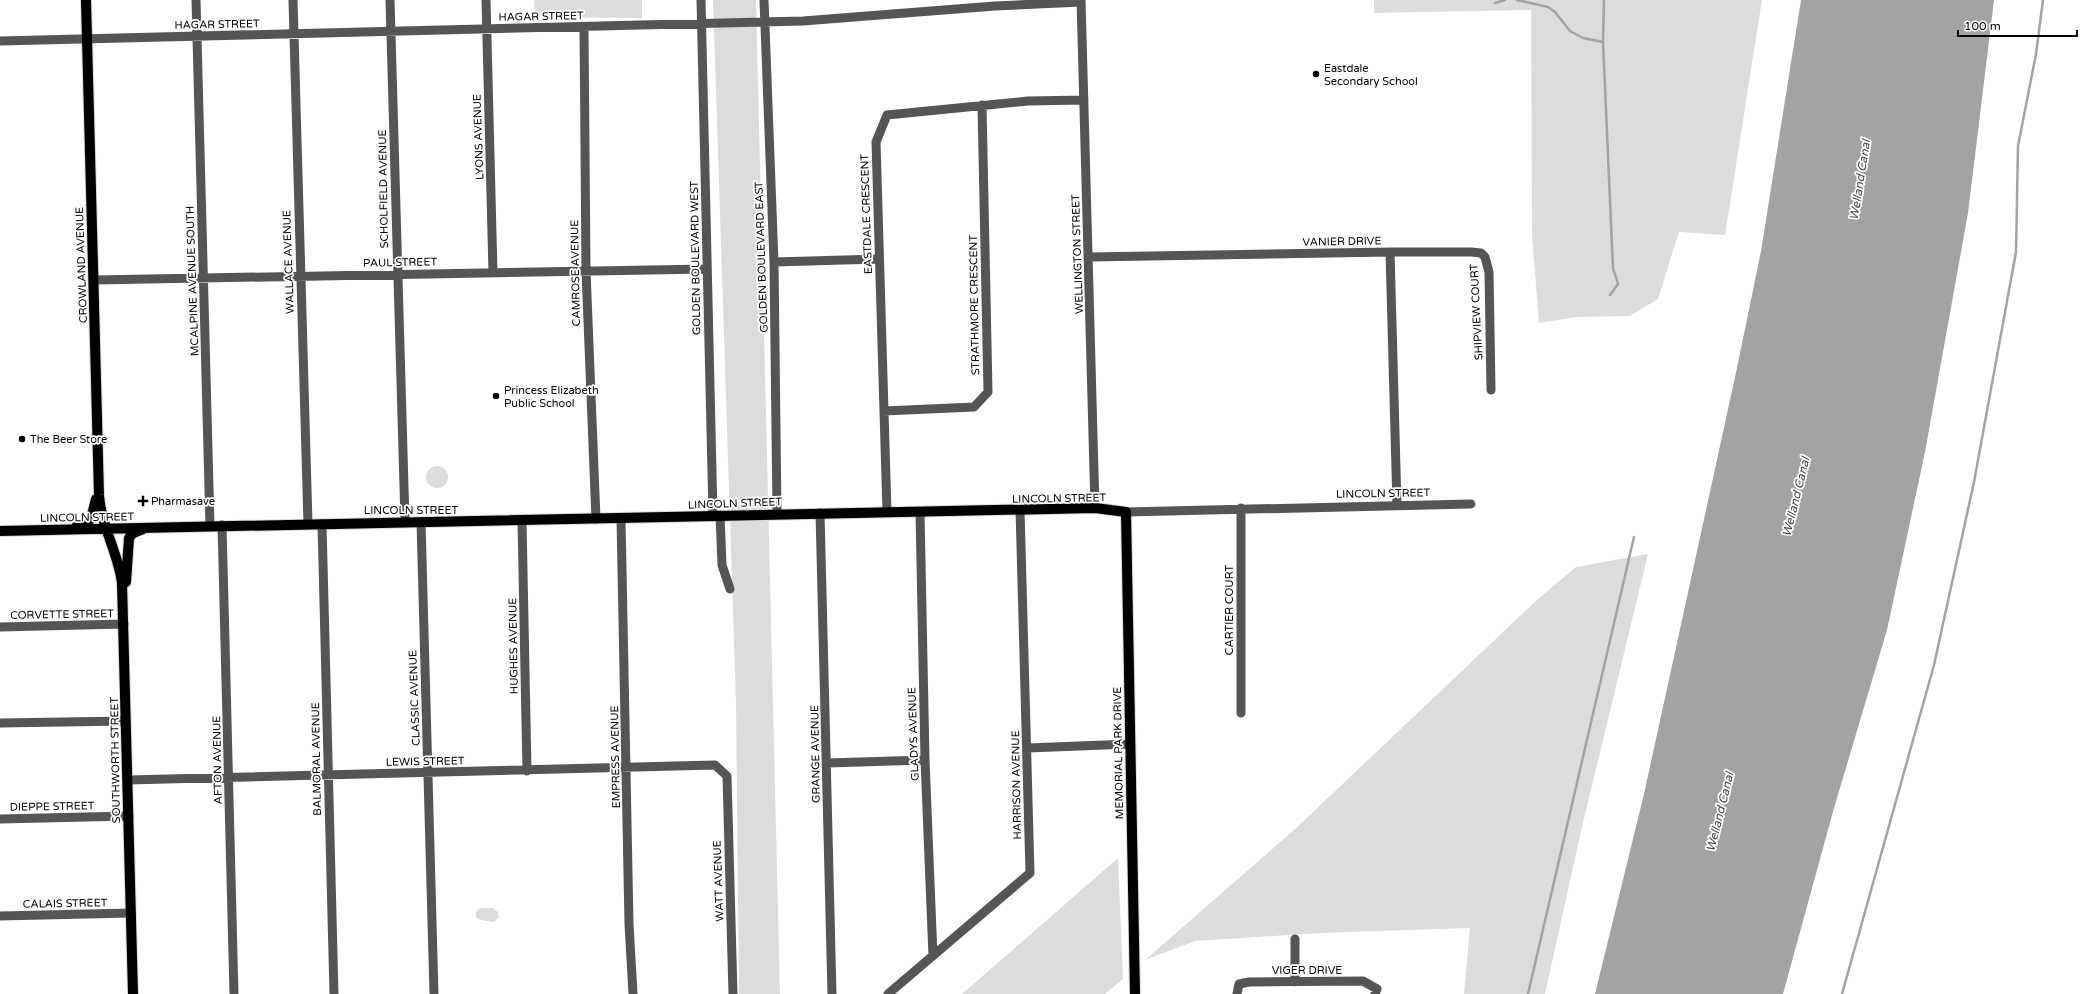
<svg xmlns="http://www.w3.org/2000/svg" width="2098" height="994" font-family="'Varela Round',sans-serif">
<style>
.green{fill:#dcdcdc}
.water{fill:#a3a3a3}
.lines{fill:none;stroke-linecap:round;stroke-linejoin:round}
.stream{stroke:#a3a3a3;stroke-width:2.5}
.major-casing{stroke:#dbdbdb;stroke-width:12}
.minor{stroke:#555;stroke-width:9}
.major{stroke:#000;stroke-width:10}
.poi-dot{fill:#000;stroke:#fff;stroke-width:1.5}
.labels{text-anchor:middle;stroke-width:3.5;stroke-linejoin:round;paint-order:stroke}
.street-label{font-size:11px;fill:#000;stroke:#fff}
.poi-label{font-size:11px;fill:#000;stroke:#fff;text-anchor:start}
.water-label{font-size:12px;font-style:italic;fill:#444;stroke:#fff}
</style>
<rect width="100%" height="100%" fill="#fff"/>
<!-- green -->
<path class="green" d="M 534,0 L 642,0 L 642,18 L 535,17 Z
M 713,0 L 756,0 L 780,994 L 739,994 L 736,703 Z
M 1374,0 L 1762,0 L 1725,235 L 1679,232 L 1658,299 L 1630,316 L 1576,317 L 1539,323 L 1532,234 L 1531,10 L 1374,13 Z
M426 477a11 11 0 1 1 22 0a11 11 0 1 1-22 0Z
M 1648,554 L 1581,831 L 1545,994 L 1464,994 L 1470,928 L 1320,933 L 1195,941 L 1145,960 L 1293,831 L 1538,599 L 1576,567 Z
M 1118,858 L 1123,979 L 1105,994 L 962,994 Z
M 480,908 L 493,908 L 498,912 L 499,917 L 494,922 L 480,920 L 476,917 L 476,912 Z"/>
<!-- water -->
<path class="water" d="M 1801,0 L 1994,0 L 1968,213 L 1925,452 L 1887,630 L 1834,808 L 1783,994 L 1595,994 L 1644,794 L 1737,368 L 1761,251 Z"/>
<g class="lines">
<!-- stream -->
<path class="stream" d="M 1517,0 L 1548,7 L 1555,12 L 1570,31 L 1583,38 L 1603,42
M 1604,0 L 1603,42 L 1613,268 L 1618,284 L 1610,295
M 1495,3 L 1505,0
M 1528,994 L 1634,537
M 1842,994 L 1934,665 L 1974,482 L 2016,252 L 2018,146 L 2036,54 L 2043,0"/>
<!-- major casing -->
<g class="major-casing">
<path id="major" d="M 86,0 L 99,495 C 101,526 118,552 122,583 L 133,994
M 76,527 L 91,519 L 96,499
M 0,531 L 1095,508 L 1126,512 L 1135,994
M 126,582 L 129,538 L 133,533 L 143,529"/>
</g>
<!-- minor -->
<path class="minor" d="M 196,0 L 210,526
M 293,0 L 308,524
M 390,0 L 405,521
M 486,0 L 493,273
M 701,0 L 713,515
M 764,0 L 774,262 L 777,514
M 1081,0 L 1095,508
M 584,27 L 586,271 L 596,519
M 0,41 L 803,21 L 995,6 L 1081,2
M 1390,252 L 1471,252 L 1481,253 L 1485,257 L 1489,272 L 1491,390
M 1089,257 L 1390,252 L 1397,505
M 774,262 L 879,259
M 94,280 L 707,269
M 884,411 L 974,407 L 988,392 L 982,105
M 1241,508 L 1241,713
M 887,512 L 876,142 L 887,115 L 1028,101 L 1084,100
M 920,512 L 925,760 L 933,956
M 1126,512 L 1471,504
M 820,513 L 832,994
M 720,515 L 722,565 L 730,589
M 621,519 L 629,924 L 633,994
M 522,521 L 527,771
M 421,522 L 434,994
M 322,524 L 334,994
M 222,525 L 234,994
M 0,627 L 124,624
M 0,723 L 126,721
M 1028,748 L 1130,744
M 827,763 L 925,760
M 128,780 L 715,765 L 727,776 L 733,994
M 0,819 L 129,816
M 0,916 L 131,913
M 1295,939 L 1295,982
M 888,994 L 1030,873 L 1020,510
M 1237,994 L 1239,984 L 1249,982 L 1363,981 L 1377,989 L 1375,994"/>
<!-- major -->
<use href="#major" class="major"/>
</g>
<!-- markers -->
<g class="poi-dot">
<circle cx="1316" cy="74" r="4"/>
<circle cx="496" cy="396" r="4"/>
<circle cx="22" cy="439" r="4"/>
<path d="M141 495h4v4h4v4h-4v4h-4v-4h-4v-4h4z"/>
</g>
<g class="labels">
<!-- street labels -->
<g class="street-label">
<text transform="translate(541 16) rotate(-1)" y="4">HAGAR STREET</text>
<text transform="translate(217 24) rotate(-1)" y="4">HAGAR STREET</text>
<text transform="translate(478 137) rotate(-92)" y="4">LYONS AVENUE</text>
<text transform="translate(383 189) rotate(-91)" y="4">SCHOLFIELD AVENUE</text>
<text transform="translate(866 214) rotate(-92)" y="4">EASTDALE CRESCENT</text>
<text transform="translate(1342 241) rotate(-1)" y="4">VANIER DRIVE</text>
<text transform="translate(1077 254) rotate(-92)" y="4">WELLINGTON STREET</text>
<text transform="translate(761 257) rotate(-92)" y="4">GOLDEN BOULEVARD EAST</text>
<text transform="translate(695 258) rotate(-91)" y="4">GOLDEN BOULEVARD WEST</text>
<text transform="translate(288 262) rotate(-92)" y="4">WALLACE AVENUE</text>
<text transform="translate(400 262) rotate(-1)" y="4">PAUL STREET</text>
<text transform="translate(81 265) rotate(-92)" y="4">CROWLAND AVENUE</text>
<text transform="translate(575 273) rotate(-91)" y="4">CAMROSE AVENUE</text>
<text transform="translate(192 281) rotate(-92)" y="4">MCALPINE AVENUE SOUTH</text>
<text transform="translate(974 305) rotate(-91)" y="4">STRATHMORE CRESCENT</text>
<text transform="translate(1476 312) rotate(-93)" y="4">SHIPVIEW COURT</text>
<text transform="translate(1383 493) rotate(-1)" y="4">LINCOLN STREET</text>
<text transform="translate(1059 498) rotate(-1)" y="4">LINCOLN STREET</text>
<text transform="translate(735 503) rotate(-2)" y="4">LINCOLN STREET</text>
<text x="411" y="514">LINCOLN STREET</text>
<text transform="translate(87 517) rotate(-1)" y="4">LINCOLN STREET</text>
<text transform="translate(1229 610) rotate(-90)" y="4">CARTIER COURT</text>
<text transform="translate(62 614) rotate(-1)" y="4">CORVETTE STREET</text>
<text transform="translate(513 646) rotate(-91)" y="4">HUGHES AVENUE</text>
<text transform="translate(414 698) rotate(-92)" y="4">CLASSIC AVENUE</text>
<text transform="translate(913 734) rotate(-92)" y="4">GLADYS AVENUE</text>
<text transform="translate(1118 753) rotate(-91)" y="4">MEMORIAL PARK DRIVE</text>
<text transform="translate(815 754) rotate(-91)" y="4">GRANGE AVENUE</text>
<text transform="translate(615 757) rotate(-91)" y="4">EMPRESS AVENUE</text>
<text transform="translate(316 759) rotate(-91)" y="4">BALMORAL AVENUE</text>
<text transform="translate(115 760) rotate(-91)" y="4">SOUTHWORTH STREET</text>
<text transform="translate(217 760) rotate(-91)" y="4">AFTON AVENUE</text>
<text transform="translate(425 761) rotate(-1)" y="4">LEWIS STREET</text>
<text transform="translate(1016 785) rotate(-91)" y="4">HARRISON AVENUE</text>
<text transform="translate(52 806) rotate(-1)" y="4">DIEPPE STREET</text>
<text transform="translate(718 881) rotate(-92)" y="4">WATT AVENUE</text>
<text transform="translate(65 903) rotate(-1)" y="4">CALAIS STREET</text>
<text x="1307" y="974">VIGER DRIVE</text>
</g>
<!-- poi labels -->
<g class="poi-label">
<text x="1324" y="72">Eastdale<tspan x="1324" dy="13">Secondary School</tspan></text>
<text x="504" y="394">Princess Elizabeth<tspan x="504" dy="13">Public School</tspan></text>
<text x="30" y="443">The Beer Store</text>
<text x="151" y="505">Pharmasave</text>
</g>
<!-- water labels -->
<g class="water-label">
<text transform="translate(1860 180) rotate(-81)" y="4">Welland Canal</text>
<text transform="translate(1796 497) rotate(-76)" y="4">Welland Canal</text>
<text transform="translate(1720 812) rotate(-76)" y="4">Welland Canal</text>
</g>
</g>
<!-- scale -->
<path d="M1958 30v6h119v-6" fill="none" stroke="#000000" stroke-width="2"/>
<text x="1964" y="30" font-size="12" fill="#000000" stroke="#ffffff" stroke-width="3" paint-order="stroke">100 m</text>
</svg>
